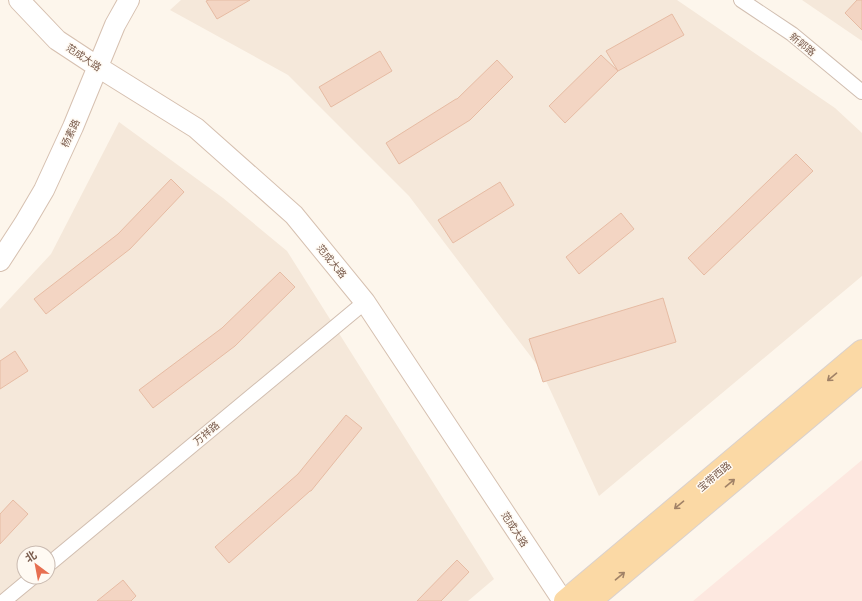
<svg xmlns="http://www.w3.org/2000/svg" width="862" height="601" font-family="'Varela Round','Noto Sans SC',sans-serif">
<style>
.residential{fill:#f5e8da;fill-rule:evenodd}
.commercial{fill:#fde8e0}
.building{fill:#f3d5c3;stroke:#e6bba3}
.lines{fill:none;stroke-linecap:round;stroke-linejoin:round}
.street-casing{stroke:#d1beb0;stroke-width:16}
.secondary-casing{stroke:#d6c0b0;stroke-width:22}
.primary-casing{stroke:#dad1cd;stroke-width:24}
.street{stroke:#fff;stroke-width:14}
.secondary{stroke:#fff;stroke-width:20}
.primary{stroke:#fbd9a5;stroke-width:22}
.oneway{stroke:#a18267}
.labels{text-anchor:middle;stroke-width:3;stroke-linejoin:round;paint-order:stroke}
.street-label{font-size:10px;fill:#7a5c4d;stroke:#fffaf3}
</style>
<rect width="100%" height="100%" fill="#fdf6ec"/>
<!-- residential -->
<path class="residential" d="M 181,0 L 677,0 L 835,108 L 862,133 L 862,276 L 599,496 L 541,370 L 409,196 L 288,75 L 170,10 Z
M 802,0 L 862,0 L 862,41 Z
M 119,122 L 223,198 L 287,251 L 494,579 L 468,601 L 0,601 L 0,309 L 51,254 ZM 24,553 L 48,553 L 48,577 L 24,577 Z"/>
<!-- commercial -->
<path class="commercial" d="M 862,460 L 862,601 L 693,601 Z"/>
<!-- building -->
<path class="building" d="M 209,0 L 250,0 L 217,19 L 206,1 Z
M 857,0 L 862,0 L 862,30 L 845,13 Z
M 672,14 L 684,35 L 618,71 L 606,51 Z
M 380,51 L 392,71 L 331,107 L 319,87 Z
M 601,55 L 618,71 L 565,123 L 549,106 Z
M 497,60 L 513,77 L 470,120 L 399,164 L 386,143 L 456,99 L 457,99 Z
M 796,154 L 813,171 L 704,275 L 688,258 Z
M 171,179 L 184,192 L 130,249 L 46,314 L 34,299 L 118,234 Z
M 500,182 L 514,205 L 453,243 L 438,220 Z
M 621,213 L 634,229 L 579,274 L 566,257 Z
M 280,272 L 295,287 L 235,346 L 153,408 L 139,390 L 222,328 Z
M 663,298 L 676,342 L 543,382 L 529,339 Z
M 15,351 L 28,371 L 0,389 L 0,361 Z
M 346,415 L 362,428 L 311,491 L 310,491 L 229,563 L 215,547 L 298,474 Z
M 13,500 L 28,514 L 0,544 L 0,514 Z
M 457,560 L 469,572 L 441,601 L 417,601 Z
M 123,580 L 136,596 L 131,601 L 97,601 Z"/>
<g class="lines">
<!-- street casing -->
<g class="street-casing">
<path id="street" d="M 741,0 L 792,34 L 862,92
M 48,565 L 365,302
M 4,601 L 33,577"/>
</g>
<!-- secondary casing -->
<g class="secondary-casing">
<path id="secondary" d="M 19,0 L 57,40 L 98,67 L 196,128 L 294,215 L 365,302 L 563,601
M 0,261 L 24,224 L 44,190 L 73,127 L 115,25 L 129,0"/>
</g>
<!-- primary casing -->
<g class="primary-casing">
<path id="primary" d="M 565,601 L 862,351
M 590,601 L 862,372"/>
</g>
<!-- street -->
<use href="#street" class="street"/>
<!-- secondary -->
<use href="#secondary" class="secondary"/>
<!-- primary -->
<use href="#primary" class="primary"/>
</g>
<!-- one-way arrows -->
<defs><path id="oneway-shaft" d="M-6 0H5M1.5-3L5.5 0L1.5 3" fill="none" stroke-width="1.6" stroke-linecap="round" stroke-linejoin="round"/></defs>
<g class="oneway">
<use href="#oneway-shaft" transform="translate(832 377) rotate(140)"/>
<use href="#oneway-shaft" transform="translate(730 483) rotate(-40)"/>
<use href="#oneway-shaft" transform="translate(679 505) rotate(140)"/>
<use href="#oneway-shaft" transform="translate(620 576) rotate(-40)"/>
</g>
<g class="labels">
<!-- street labels -->
<g class="street-label">
<text transform="translate(803 44) rotate(39)" y="4">新郭路</text>
<text transform="translate(84 57) rotate(34)" y="4">范成大路</text>
<text transform="translate(70 133) rotate(-65)" y="4">杨素路</text>
<text transform="translate(332 261) rotate(51)" y="4">范成大路</text>
<text transform="translate(206 433) rotate(-40)" y="4">万祥路</text>
<text transform="translate(714 476) rotate(-40)" y="4">宝带西路</text>
<text transform="translate(515 529) rotate(57)" y="4">范成大路</text>
</g>
</g>
<!-- north arrow -->
<g transform="translate(36 565) rotate(328)"><circle r="19" fill="#fffaf3" stroke="#cabbb1"/>
<path d="M0-3L7 15L0 10L-7 15Z" fill="#e76f51"/>
<text y="-6" font-size="11" font-weight="bold" text-anchor="middle" fill="#7a5c4d">北</text>
</g>
</svg>
